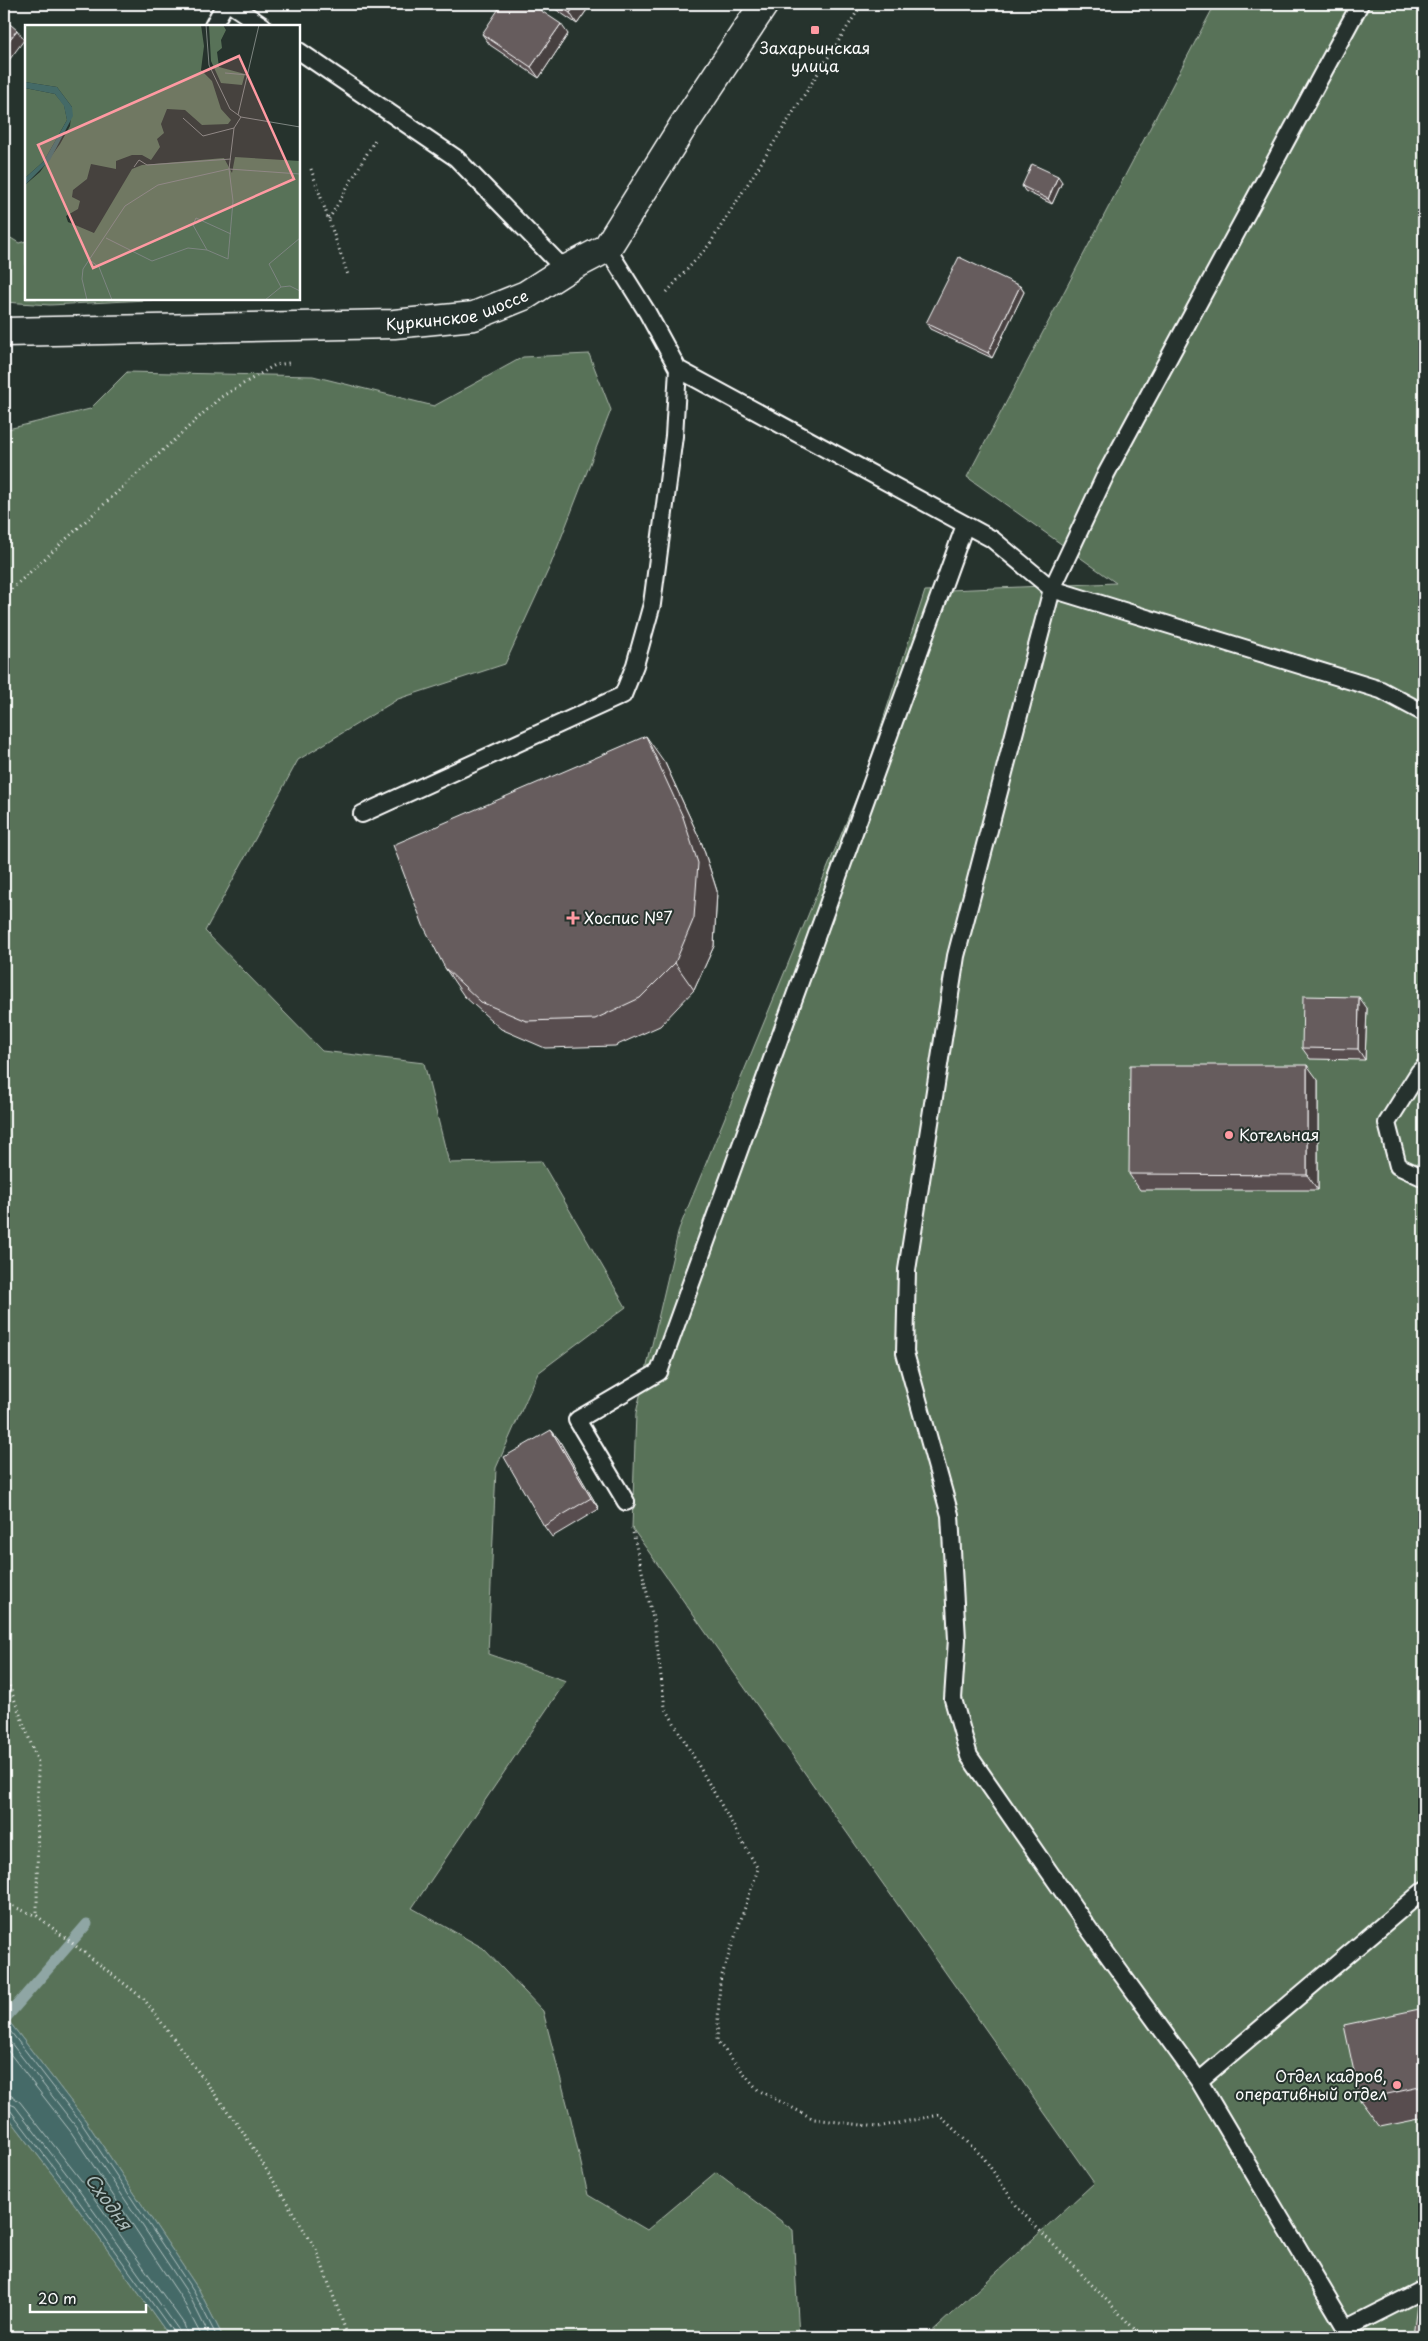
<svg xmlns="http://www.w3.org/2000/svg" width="1428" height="2341" font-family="'Playpen Sans',sans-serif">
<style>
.green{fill:#587258;stroke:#acb8ac}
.water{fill:#446a67;stroke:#8fa6a4}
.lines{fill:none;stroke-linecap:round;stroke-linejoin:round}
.shore{stroke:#b4c3c2;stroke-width:1}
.stream{stroke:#8fa6a4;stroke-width:11}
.lane-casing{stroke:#fff;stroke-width:20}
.secondary-casing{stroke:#fff;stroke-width:31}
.path{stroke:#fff;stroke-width:3;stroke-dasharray:1 4;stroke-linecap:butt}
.lane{stroke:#26332d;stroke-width:16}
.secondary{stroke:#26332d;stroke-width:28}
.wall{fill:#584e50;stroke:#fff}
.shaded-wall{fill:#474041;stroke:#fff}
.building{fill:#665b5d;stroke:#fff}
.poi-dot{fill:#ff9aa2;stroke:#26332d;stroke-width:2}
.labels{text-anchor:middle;stroke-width:4;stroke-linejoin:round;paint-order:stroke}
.poi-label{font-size:16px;fill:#fff;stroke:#26332d;text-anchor:start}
.street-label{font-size:16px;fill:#fff;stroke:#26332d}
.water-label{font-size:18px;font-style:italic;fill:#abbcbb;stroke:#26332d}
.inset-road{fill:none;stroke:#7d8581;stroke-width:1}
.view{fill:#ff9aa2;fill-opacity:0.15;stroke:#ff9aa2;stroke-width:2.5}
.inset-edge{fill:none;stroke:#fff;stroke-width:2.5}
</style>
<rect width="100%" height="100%" fill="#26332d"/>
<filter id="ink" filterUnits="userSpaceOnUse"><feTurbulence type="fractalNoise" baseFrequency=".02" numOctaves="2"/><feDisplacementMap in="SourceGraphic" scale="10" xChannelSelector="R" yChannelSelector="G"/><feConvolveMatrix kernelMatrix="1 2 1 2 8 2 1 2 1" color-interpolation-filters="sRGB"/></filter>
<g filter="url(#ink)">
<!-- green -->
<path class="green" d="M 1215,4 L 1424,4 L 1424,2337 L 926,2337 L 1094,2183 L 632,1528 L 636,1413 L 679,1229 L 864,779 L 925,591 L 1116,583 L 967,477 Z
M 4,234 L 19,243 L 26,241 L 26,299 L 166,299 L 50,305 L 4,302 Z
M 589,354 L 611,410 L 551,564 L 505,664 L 398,699 L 298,760 L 205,931 L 322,1051 L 424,1063 L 449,1163 L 541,1161 L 626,1307 L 538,1373 L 496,1468 L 488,1654 L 566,1681 L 412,1908 L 483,1948 L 543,2011 L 571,2119 L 588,2195 L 647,2230 L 716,2172 L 793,2230 L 799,2337 L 223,2337 L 199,2290 L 86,2121 L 4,2015 L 4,430 L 90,409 L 127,372 L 313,376 L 434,406 L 523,357 Z
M 4,2111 L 66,2192 L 170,2337 L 4,2337 Z"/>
<!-- water -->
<path class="water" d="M 4,2015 L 86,2121 L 199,2290 L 223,2337 L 170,2337 L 66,2192 L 4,2111 Z"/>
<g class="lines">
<!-- shore -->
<path class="shore" d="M 4,2023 L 82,2124 L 194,2292 L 217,2337
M 4,2034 L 77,2128 L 189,2295 L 210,2337
M 4,2046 L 71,2132 L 182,2299 L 202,2337
M 4,2095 L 12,2096 L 20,2102 L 81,2180 L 184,2324 L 188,2337
M 4,2102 L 15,2106 L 75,2185 L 178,2329 L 180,2337
M 4,2108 L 10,2110 L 70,2189 L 173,2332 L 174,2337"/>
<!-- stream -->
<path class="stream" d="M 4,2020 L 87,1924"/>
<!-- lane casing -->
<g class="lane-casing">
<path id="lane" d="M 230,4 L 263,26
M 213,26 L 225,4
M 299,51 L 456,158 L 565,270
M 678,369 L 992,539 L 1052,589 L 1381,690 L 1424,713
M 362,814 L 623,695 L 635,665 L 652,604 L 674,436 L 678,369 L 647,312 L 607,248
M 1424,1067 L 1419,1072 L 1387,1123 L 1398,1166 L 1424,1178
M 626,1502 L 577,1420 L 659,1372 L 965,525
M 1199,2081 L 1424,1890
M 1347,2328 L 1424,2289
M 1351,2337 L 1199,2081 L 1091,1932 L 969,1756 L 953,1699 L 957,1639 L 950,1515 L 905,1353 L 907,1270 L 956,956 L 1052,589 L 1106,474 L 1360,4"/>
</g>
<!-- secondary casing -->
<g class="secondary-casing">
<g id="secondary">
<path id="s1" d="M 4,332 L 394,324 L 474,316 L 526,295 L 565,270 L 607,248 L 685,123 L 764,4"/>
</g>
</g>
<!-- path -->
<path class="path" d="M 311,169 L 348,275
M 329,219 L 376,138
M 667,292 L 709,245 L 862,4
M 4,596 L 221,397 L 275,365 L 289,363
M 632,1528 L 654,1623 L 665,1707 L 758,1869 L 720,1981 L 717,2041 L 758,2090 L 814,2119 L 878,2127 L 939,2115 L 984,2158 L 1018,2208 L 1142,2337
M 4,1672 L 38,1762 L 37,1916
M 4,1903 L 37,1916 L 144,1999 L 243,2132 L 317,2251 L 348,2337"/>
<!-- lane -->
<use href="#lane" class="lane"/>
<!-- secondary -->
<use href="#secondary" class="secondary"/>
</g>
<!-- wall -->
<path class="wall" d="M 548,4 L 591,4 L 577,24 Z
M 482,34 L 568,34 L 539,78 L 490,45 Z
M 1062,182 L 1052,204 L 1025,191 L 1022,186 Z
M 1020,286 L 1024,292 L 992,358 L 930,329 L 926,323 Z
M 665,763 L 702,844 L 717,891 L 714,946 L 694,990 L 660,1026 L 615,1046 L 545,1048 L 501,1029 L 464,996 L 445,968 Z
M 1367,1008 L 1365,1060 L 1310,1059 L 1302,1048 Z
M 1318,1080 L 1318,1190 L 1140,1190 L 1129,1174 Z
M 551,1430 L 559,1440 L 599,1509 L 552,1537 L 544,1526 Z
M 1424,2008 L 1424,2118 L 1380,2127 L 1360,2100 Z"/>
<!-- shaded-wall -->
<path class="shaded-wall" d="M 576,4 L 591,4 L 577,24 L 570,13 Z
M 561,24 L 568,34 L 539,78 L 531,67 Z
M 17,30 L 24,40 L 4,67 L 4,47 Z
M 1058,176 L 1062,182 L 1052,204 L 1048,199 Z
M 1020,286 L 1024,292 L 992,358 L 988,353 Z
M 646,736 L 665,763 L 702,844 L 717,891 L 714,946 L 694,990 L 675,963 Z
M 1359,997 L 1367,1008 L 1365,1060 L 1358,1049 Z
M 1307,1065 L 1318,1080 L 1318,1190 L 1307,1175 Z
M 551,1430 L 559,1440 L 599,1509 L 591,1498 Z"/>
<!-- building -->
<path class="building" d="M 502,4 L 531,4 L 561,24 L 531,67 L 482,34 Z
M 556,4 L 576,4 L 570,13 Z
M 4,19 L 17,30 L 4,47 Z
M 1032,164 L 1058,176 L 1048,199 L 1022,186 Z
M 959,257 L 1020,286 L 988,353 L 926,323 Z
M 646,736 L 683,817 L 698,863 L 694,918 L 675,963 L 640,998 L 595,1019 L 526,1021 L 481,1002 L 445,968 L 423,925 L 393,845 Z
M 1303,996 L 1359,997 L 1358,1049 L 1302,1048 Z
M 1130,1065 L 1307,1065 L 1307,1175 L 1129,1174 Z
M 551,1430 L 591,1498 L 544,1526 L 504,1457 Z
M 1424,2008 L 1424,2086 L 1360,2100 L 1344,2025 Z
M 1417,2304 L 1424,2305 L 1424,2337 L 1413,2337 Z"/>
</g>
<!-- markers -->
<g class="poi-dot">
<rect x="810" y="25" width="10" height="10" rx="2.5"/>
<path d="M570.5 910.5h5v5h5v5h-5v5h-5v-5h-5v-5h5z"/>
<circle cx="1229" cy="1135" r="5"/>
<circle cx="1397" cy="2085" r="5"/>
</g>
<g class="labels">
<!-- poi labels -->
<g class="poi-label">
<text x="815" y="54" text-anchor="middle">Захарьинская<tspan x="815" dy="18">улица</tspan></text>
<text x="584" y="924">Хоспис №7</text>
<text x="1239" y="1141">Котельная</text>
<text x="1387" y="2082" text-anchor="end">Отдел кадров,<tspan x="1387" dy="18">оперативный отдел</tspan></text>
</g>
<!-- street labels -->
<g class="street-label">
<text dy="6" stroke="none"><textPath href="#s1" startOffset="455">Куркинское шоссе</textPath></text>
</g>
<!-- water labels -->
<g class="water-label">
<text transform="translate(108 2202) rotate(54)" y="6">Сходня</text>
</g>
</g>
<!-- overview -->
<g transform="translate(25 25)">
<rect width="275" height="275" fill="#26332d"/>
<path d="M 0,0 L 176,0 L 179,21 L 176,45 L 187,56 L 196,84 L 206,95 L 203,99 L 177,100 L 160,85 L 142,84 L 136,99 L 139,108 L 132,114 L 135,122 L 126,135 L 117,130 L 107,130 L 91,136 L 91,144 L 66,139 L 62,154 L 48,165 L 47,172 L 55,176 L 53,184 L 41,191 L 43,197 L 69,208 L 107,144 L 117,140 L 199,133 L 207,148 L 210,132 L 275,136 L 275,275 L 0,275 L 0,160 L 15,147 L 35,119 L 45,101 L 47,82 L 32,62 L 0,57 ZM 184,0 L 198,0 L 201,5 L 196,15 L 197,23 L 192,27 L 194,42 L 220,49 L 217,60 L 196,58 L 186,36 ZM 0,63 L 30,69 L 39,80 L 42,95 L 19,136 L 0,153 Z" fill="#587258"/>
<path d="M 0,57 L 32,62 L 47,82 L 48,91 L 25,135 L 0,160 L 0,153 L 19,136 L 42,95 L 39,81 L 30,69 L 0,63 Z" fill="#446a67"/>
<path class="inset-road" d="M 181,0 L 184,40 L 205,84 L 216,92 L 275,102M 200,48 L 223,50M 213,90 L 234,0M 158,93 L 178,111 L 209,103 L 216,92M 109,142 L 114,135 L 122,140 L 206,134M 81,213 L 127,236 L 163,223 L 182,225 L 203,234 L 208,176 L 204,144 L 209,103M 182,225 L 168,200 L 171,193 L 206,209M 66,236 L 74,242 L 87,275M 256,262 L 244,239 L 275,213M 62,275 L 57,254 L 58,244 L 100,181 L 133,160 L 204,144 L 275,149M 240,275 L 256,262 L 265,261 L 275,266"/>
<path class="view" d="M 214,31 L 269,154 L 68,243 L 13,120 Z"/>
<rect width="275" height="275" class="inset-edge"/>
</g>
<!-- margin -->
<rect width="1428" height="2341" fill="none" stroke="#26332d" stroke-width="20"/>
<rect x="10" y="10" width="1408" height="2321" fill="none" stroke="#fff" stroke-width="2" filter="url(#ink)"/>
<!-- scale -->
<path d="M30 2304v8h116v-8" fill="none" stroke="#ffffff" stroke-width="2.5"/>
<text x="38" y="2304" font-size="15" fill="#ffffff" stroke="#26332d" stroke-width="4" paint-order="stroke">20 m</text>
</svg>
